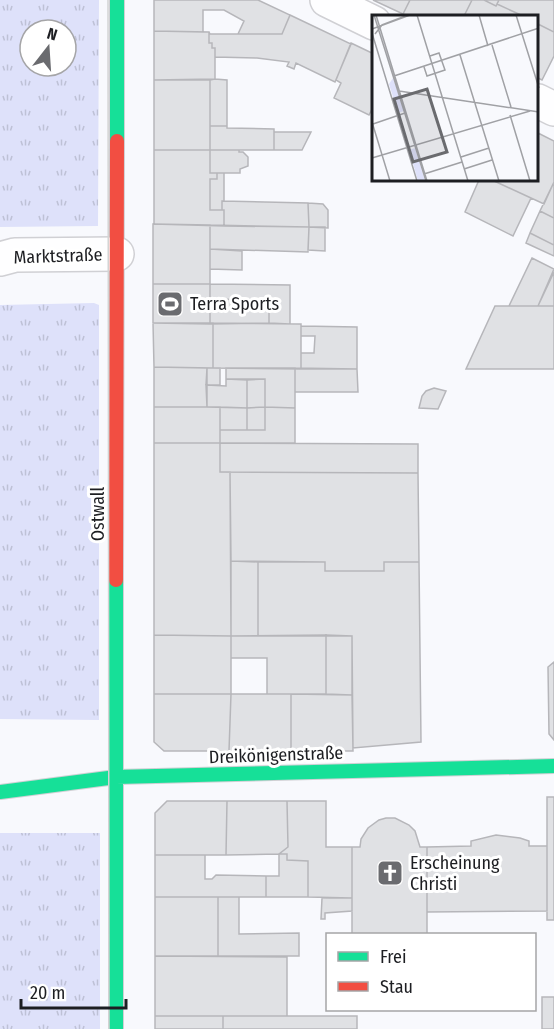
<svg xmlns="http://www.w3.org/2000/svg" width="554" height="1029" font-family="'Fira Sans Condensed',sans-serif">
<style>
.grass{fill:url(#grass-tufts);fill-rule:evenodd}
.building{fill:#e0e1e4;stroke:#b6b6ba;stroke-width:1.5}
.lines{fill:none;stroke-linecap:round;stroke-linejoin:round}
.street-casing{stroke:#d0d0d4;stroke-width:36}
.fast-casing{stroke:#d0d0d4;stroke-width:16}
.jam-casing{stroke:#d0d0d4;stroke-width:16}
.street{stroke:#fefeff;stroke-width:33}
.fast{stroke:#16e098;stroke-width:14}
.jam{stroke:#f24e42;stroke-width:14}
.tram{stroke:#d3d3d3;stroke-width:1.5}
.labels{text-anchor:middle;stroke-width:6;stroke-linejoin:round;paint-order:stroke}
.street-label{font-size:18px;fill:#1d1e22;stroke:#fff}
.poi-label{font-size:18px;fill:#1d1e22;stroke:#fff;text-anchor:start}
.inset-road{fill:none;stroke:#a0a1a5;stroke-width:1.5}
.view{fill:#6a6b6f;fill-opacity:0.15;stroke:#6a6b6f;stroke-width:3}
.inset-edge{fill:none;stroke:#1d1e22;stroke-width:3}
</style>
<defs>
<pattern id="grass-tufts" width="24" height="20" patternUnits="userSpaceOnUse" patternTransform="scale(1.5)"><rect width="24" height="20" fill="#dee1fa"/><path d="M3 7l-1-3M5 7V3M7 7l1-3M15 17l-1-3M17 17v-4M19 17l1-3" fill="none" stroke="#bec1d6"/></pattern>
</defs>
<rect width="100%" height="100%" fill="#f8f9fd"/>
<!-- grass -->
<path class="grass" d="M 0,0 L 99,0 L 98,226 L 0,227 ZM 30,30 L 66,30 L 66,66 L 30,66 Z
M 94,303 L 99,305 L 99,720 L 0,719 L 0,305 Z
M 0,833 L 100,833 L 100,1029 L 0,1029 Z"/>
<!-- building -->
<path class="building" d="M 154,0 L 258,0 L 290,15 L 282,34 L 238,34 L 244,21 L 224,10 L 203,10 L 203,32 L 154,31 Z
M 373,0 L 410,0 L 403,14 Z
M 410,0 L 472,0 L 464,16 L 409,16 L 403,14 Z
M 472,0 L 484,0 L 496,6 L 497,4 L 523,16 L 464,16 Z
M 484,0 L 499,0 L 496,6 Z
M 499,0 L 554,0 L 554,32 L 538,24 L 538,16 L 523,16 L 497,4 Z
M 290,15 L 351,44 L 335,82 L 296,63 L 294,69 L 287,66 L 289,62 L 257,58 L 215,57 L 215,48 L 212,48 L 212,43 L 209,43 L 209,32 L 210,34 L 282,34 Z
M 538,24 L 554,32 L 554,56 L 542,80 L 538,78 Z
M 154,31 L 209,32 L 209,43 L 212,43 L 212,48 L 215,48 L 215,79 L 154,80 Z
M 351,43 L 374,54 L 374,105 L 369,115 L 334,98 L 341,83 L 336,80 Z
M 215,79 L 227,80 L 227,126 L 210,126 L 210,80 Z
M 154,80 L 210,80 L 210,150 L 154,150 Z
M 210,126 L 227,126 L 227,128 L 274,129 L 274,150 L 210,150 Z
M 274,132 L 311,132 L 302,150 L 274,150 Z
M 538,133 L 554,141 L 554,182 L 544,204 L 492,180 L 538,180 Z
M 154,150 L 210,150 L 210,173 L 217,173 L 217,179 L 210,179 L 210,210 L 224,210 L 224,226 L 154,224 Z
M 210,150 L 239,150 L 239,152 L 243,152 L 248,157 L 248,166 L 240,169 L 240,173 L 210,173 Z
M 217,173 L 224,173 L 224,201 L 222,201 L 222,210 L 210,210 L 210,179 L 217,179 Z
M 479,180 L 492,180 L 531,198 L 513,236 L 465,212 Z
M 554,182 L 554,218 L 540,211 Z
M 222,201 L 308,203 L 309,227 L 224,226 L 224,210 L 222,210 Z
M 308,203 L 323,204 L 328,210 L 328,228 L 309,227 Z
M 540,211 L 554,218 L 554,245 L 530,233 Z
M 153,224 L 210,225 L 210,284 L 153,284 Z
M 210,225 L 309,227 L 308,252 L 210,249 Z
M 309,227 L 325,227 L 325,251 L 308,250 Z
M 530,233 L 554,245 L 554,256 L 526,243 Z
M 210,249 L 242,251 L 242,270 L 210,269 Z
M 532,258 L 554,269 L 538,306 L 509,306 Z
M 554,272 L 554,306 L 538,306 Z
M 153,284 L 210,284 L 210,324 L 153,323 Z
M 210,284 L 290,285 L 290,324 L 269,323 L 269,300 L 210,299 Z
M 210,299 L 269,300 L 269,323 L 210,324 Z
M 495,306 L 554,306 L 554,369 L 466,369 Z
M 153,323 L 213,323 L 213,368 L 154,367 Z
M 213,323 L 301,324 L 301,369 L 213,368 Z
M 301,326 L 357,327 L 357,369 L 301,369 L 301,353 L 314,353 L 315,336 L 301,336 Z
M 154,367 L 207,368 L 207,407 L 154,407 Z
M 207,368 L 220,368 L 220,385 L 206,385 Z
M 226,368 L 295,368 L 295,408 L 265,407 L 265,379 L 226,379 Z
M 295,368 L 357,369 L 358,392 L 295,392 Z
M 226,379 L 247,380 L 247,408 L 207,407 L 206,385 L 226,386 Z
M 265,379 L 265,407 L 247,408 L 247,380 Z
M 434,388 L 446,391 L 438,409 L 419,408 L 422,396 L 426,391 Z
M 154,407 L 220,407 L 220,443 L 154,443 Z
M 220,407 L 247,408 L 247,430 L 220,430 Z
M 265,407 L 265,430 L 247,430 L 247,408 Z
M 265,407 L 295,408 L 295,443 L 220,443 L 220,430 L 265,430 Z
M 154,443 L 220,443 L 220,472 L 230,472 L 231,636 L 154,635 Z
M 220,443 L 418,444 L 418,473 L 220,472 Z
M 230,472 L 418,473 L 419,562 L 384,562 L 384,571 L 325,571 L 325,562 L 231,561 Z
M 231,561 L 258,562 L 258,636 L 231,636 Z
M 258,562 L 325,562 L 325,571 L 384,571 L 384,562 L 419,562 L 421,742 L 353,748 L 352,636 L 258,636 Z
M 154,635 L 231,636 L 231,694 L 154,694 Z
M 326,635 L 352,636 L 352,695 L 326,694 Z
M 326,635 L 326,694 L 267,694 L 267,658 L 231,658 L 231,636 Z
M 554,662 L 554,740 L 549,734 L 548,667 Z
M 154,694 L 231,694 L 229,751 L 164,751 L 154,742 Z
M 231,694 L 291,694 L 291,751 L 229,751 Z
M 291,694 L 352,695 L 353,751 L 291,751 Z
M 547,797 L 554,797 L 554,920 L 547,920 Z
M 167,801 L 227,801 L 226,855 L 155,855 L 155,813 Z
M 227,801 L 287,801 L 288,847 L 279,854 L 226,855 Z
M 287,801 L 326,801 L 326,847 L 352,847 L 352,898 L 308,897 L 308,861 L 287,860 L 287,854 L 279,854 L 288,847 Z
M 386,818 L 395,818 L 409,825 L 415,831 L 420,847 L 427,847 L 427,934 L 352,934 L 352,847 L 360,847 L 361,839 L 368,828 L 379,820 Z
M 496,835 L 520,838 L 529,841 L 529,846 L 547,846 L 547,911 L 427,912 L 427,847 L 471,846 L 471,841 Z
M 279,854 L 287,854 L 287,860 L 308,861 L 308,897 L 266,897 L 266,876 L 279,876 Z
M 155,855 L 205,855 L 205,879 L 212,879 L 216,875 L 266,876 L 266,897 L 155,897 Z
M 155,897 L 218,897 L 218,956 L 155,956 Z
M 218,897 L 239,897 L 239,934 L 299,933 L 299,956 L 218,956 Z
M 322,898 L 352,898 L 352,911 L 325,913 L 325,919 L 321,919 Z
M 155,956 L 287,957 L 287,1016 L 155,1016 Z
M 542,997 L 554,997 L 554,1029 L 542,1029 Z
M 155,1016 L 223,1016 L 223,1029 L 155,1029 Z
M 223,1016 L 357,1016 L 357,1029 L 223,1029 Z"/>
<g class="lines">
<!-- street casing -->
<g class="street-casing">
<path id="street" d="M 327,0 L 374,23
M 538,101 L 554,109
M 0,259 L 15,255 L 117,254"/>
</g>
<!-- fast casing -->
<g class="fast-casing">
<path id="fast" d="M 117,141 L 117,0
M 0,792 L 116,777 L 554,766
M 116,1029 L 116,580"/>
</g>
<!-- jam casing -->
<g class="jam-casing">
<path id="jam" d="M 116,580 L 117,141"/>
</g>
<!-- street -->
<use href="#street" class="street"/>
<!-- fast -->
<use href="#fast" class="fast"/>
<!-- jam -->
<use href="#jam" class="jam"/>
<!-- tram -->
<path class="tram" d="M 108,0 L 109,1029"/>
</g>
<!-- icons -->
<defs>
<g id="stadium-square" transform="scale(1.35)"><rect x="-9" y="-9" width="18" height="18" rx="4" fill="#6a6b6f" stroke="#fff"/><path d="M0-5a6.5 5 0 1 0 0 10a6.5 5 0 1 0 0-10ZM-3.5-1.8h7v3.6h-7Z" fill="#fff"/></g>
<g id="church-square" transform="scale(1.35)"><rect x="-9" y="-9" width="18" height="18" rx="4" fill="#6a6b6f" stroke="#fff"/><path d="M-1.2-6h2.4v3.5h3.3v2.4h-3.3V6h-2.4V-.1h-3.3v-2.4h3.3Z" fill="#fff"/></g>
</defs>
<g fill-rule="evenodd">
<use href="#stadium-square" x="170" y="304"/>
<use href="#church-square" x="390" y="873"/>
</g>
<g class="labels">
<!-- street labels -->
<g class="street-label">
<text transform="translate(58 256) rotate(-2)" y="6">Marktstraße</text>
<text transform="translate(98 514) rotate(-90)" y="6">Ostwall</text>
<text transform="translate(276 755) rotate(-2)" y="6">Dreikönigenstraße</text>
</g>
<!-- poi labels -->
<g class="poi-label">
<text x="190" y="310">Terra Sports</text>
<text x="410" y="869">Erscheinung<tspan x="410" dy="21">Christi</tspan></text>
</g>
</g>
<!-- overview -->
<g transform="translate(372 15)">
<rect width="166" height="166" fill="#f8f9fd"/>
<path d="M 21,63 L 32,96 L 26,98 L 17,69 ZM 43,133 L 53,166 L 46,166 L 37,135 Z" fill="#dee1fa"/>
<path class="inset-road" d="M 2,0 L 54,166M 4,0 L 55,166M 45,0 L 96,166M 107,0 L 116,31M 144,0 L 167,73M 0,14 L 38,0M 0,18 L 45,166M 3,19 L 10,10 L 36,0M 120,30 L 139,92M 88,40 L 127,166M 52,52 L 55,61 L 73,55 L 67,38 L 58,41M 22,61 L 167,13M 27,76 L 167,97M 138,100 L 158,166M 0,107 L 18,166M 1,109 L 33,98M 89,142 L 117,133M 0,143 L 158,96M 92,154 L 120,145M 52,159 L 90,147"/>
<path class="view" d="M 55,74 L 75,137 L 41,147 L 22,84 Z"/>
<rect width="166" height="166" class="inset-edge"/>
</g>
<!-- legend -->
<rect x="326" y="933" width="210" height="78" fill="#ffffff" stroke="#a5a5a7" stroke-width="1.5"/>
<rect x="338" y="952" width="30" height="9" fill="#16e098" stroke="#a5a5a7" stroke-width="1.5"/>
<text x="380" y="963" font-size="18" fill="#1d1e22">Frei</text>
<rect x="338" y="982" width="30" height="9" fill="#f24e42" stroke="#a5a5a7" stroke-width="1.5"/>
<text x="380" y="993" font-size="18" fill="#1d1e22">Stau</text>
<!-- north arrow -->
<g transform="translate(48 48) rotate(17)"><circle r="28" fill="#ffffff" stroke="#a5a5a7" stroke-width="1.5"/>
<path d="M0-4.5L10 22L0 15L-10 22Z" fill="#6a6b6f"/>
<text y="-9" font-size="16" font-weight="bold" text-anchor="middle" fill="#1d1e22">N</text>
</g>
<!-- scale -->
<path d="M21 999v9h105v-9" fill="none" stroke="#1d1e22" stroke-width="3"/>
<text x="30" y="999" font-size="18" fill="#1d1e22" stroke="#ffffff" stroke-width="4.5" paint-order="stroke">20 m</text>
</svg>
